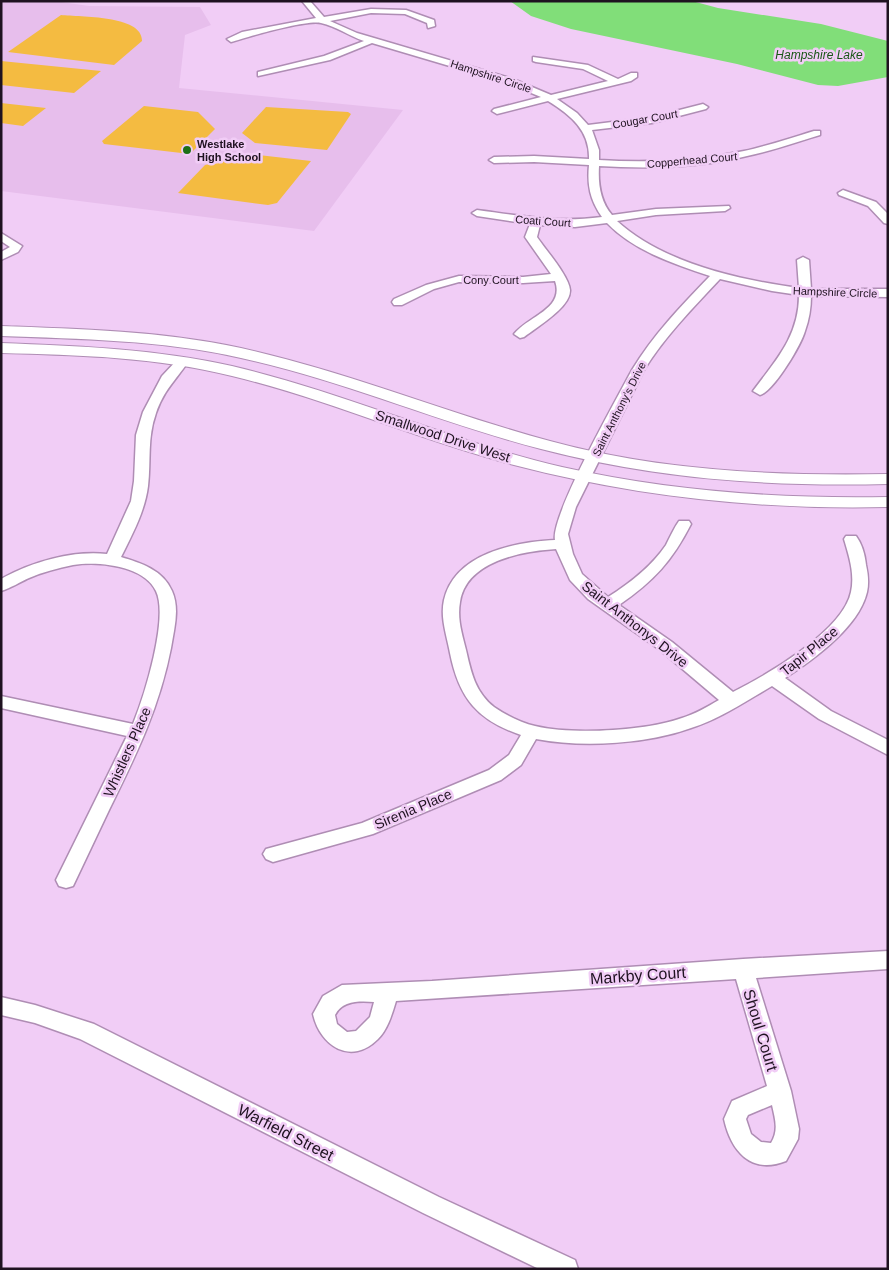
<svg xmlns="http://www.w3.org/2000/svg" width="889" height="1270" font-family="Helvetica,sans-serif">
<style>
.built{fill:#e7beec}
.green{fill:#f4bb41}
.water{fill:#81de79}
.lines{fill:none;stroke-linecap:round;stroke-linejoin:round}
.minor-casing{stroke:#af8db4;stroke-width:3}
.tertiary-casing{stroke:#af8db4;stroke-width:2}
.minor{fill:#fff;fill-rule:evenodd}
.tertiary{fill:#fff;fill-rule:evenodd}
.poi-dot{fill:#1c6f17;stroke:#f1cdf6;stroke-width:2}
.labels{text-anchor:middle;stroke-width:5;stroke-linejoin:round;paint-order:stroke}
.far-street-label{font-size:11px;fill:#1f1220;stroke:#f1cdf6}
.far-poi-label{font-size:11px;font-weight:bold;fill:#1f1220;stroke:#f1cdf6;text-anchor:start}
.far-water-label{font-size:12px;font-style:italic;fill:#185615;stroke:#f1cdf6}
.street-label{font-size:14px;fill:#1f1220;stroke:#f1cdf6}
.near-street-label{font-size:16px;fill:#1f1220;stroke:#f1cdf6}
</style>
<rect width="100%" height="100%" fill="#f1cdf6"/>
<!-- built -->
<path class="built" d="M 1,1 L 54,1 L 89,6 L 200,7 L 211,25 L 185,35 L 179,88 L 403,110 L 314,231 L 1,191 Z"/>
<!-- green -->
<path class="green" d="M 61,15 C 80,17 143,15 142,41 L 114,65 L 8,52 Z
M 1,61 L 101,71 L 74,93 L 1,85 Z
M 1,103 L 46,108 L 23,126 L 1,123 Z
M 144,106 L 198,112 L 215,129 L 190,154 L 104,144 L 102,141 Z
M 266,107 L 348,112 L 351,114 L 327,150 L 255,143 L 242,133 Z
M 250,154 L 311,161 L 277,203 L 268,205 L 178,193 L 205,165 Z"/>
<!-- water -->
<path class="water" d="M 510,1 L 692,1 L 718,8 L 821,24 L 888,41 L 888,77 L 838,86 L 818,85 L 737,64 L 571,29 L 531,16 Z"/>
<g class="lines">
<!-- minor casing -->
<g class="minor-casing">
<path id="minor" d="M 302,1 L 310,1 L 324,17 L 371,9 L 406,10 L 434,20 L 435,26 L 428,28 L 427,23 L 405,14 L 371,13 L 330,21 L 357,33 L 513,79 L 551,95 L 608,81 L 583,69 L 536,62 L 533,61 L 533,57 L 588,65 L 618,79 L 631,73 L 637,73 L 637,77 L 631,81 L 557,99 L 577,113 L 588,125 L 652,117 L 703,104 L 708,107 L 706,109 L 652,123 L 592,130 L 599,150 L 599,160 C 647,163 696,161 744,151 C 767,146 791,138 814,131 L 820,131 L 820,135 C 796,142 772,151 747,156 C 699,168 648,169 599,166 C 598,184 600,201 612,215 L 656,209 L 729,206 L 730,208 L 725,211 L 656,215 L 617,221 C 663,263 739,280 799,288 L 797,260 L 803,257 L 809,260 L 811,289 L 888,289 L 888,297 L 811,296 C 811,308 809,320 805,331 C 801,345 774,391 760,395 L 753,391 C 776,360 799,336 799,295 L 772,291 L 720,279 C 693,308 665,336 644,370 L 576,507 L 568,534 L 573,554 L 582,574 L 608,597 C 630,583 651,567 666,545 C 670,537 674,528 679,521 L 689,521 L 691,524 C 672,561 654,581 619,605 L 672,642 L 733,692 C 767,675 843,631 851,592 C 855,574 849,556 844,539 L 846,536 L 856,536 C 862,544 865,555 866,565 C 868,574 869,583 867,592 C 859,627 813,660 785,678 L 831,711 L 888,740 L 888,755 L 819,719 L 772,686 C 746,701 720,719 691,728 C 647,744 583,748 536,739 L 521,765 L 501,780 L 373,834 L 273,862 L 266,859 L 263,854 L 266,849 L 362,823 L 489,770 L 509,755 L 521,735 C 477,720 459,698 450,653 C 447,636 440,618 444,600 C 455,553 515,542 555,540 C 550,517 617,398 632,370 C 653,335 681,306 710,276 C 674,264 634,251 607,223 L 575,227 L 540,225 L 537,237 C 545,249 569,276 570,290 C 571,307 537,327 524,337 L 520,338 L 514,334 C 528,316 565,309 555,281 L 523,283 L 459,282 L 434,289 L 402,305 L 394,305 L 392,302 L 394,299 L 426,285 L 459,276 L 523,277 L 551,274 L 525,237 L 530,224 L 477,216 L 472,213 L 477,210 C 522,216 556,223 602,217 C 590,200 587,185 589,165 L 534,162 L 494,163 L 489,160 L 494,157 L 534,156 L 589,159 C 590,131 571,115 548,101 L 497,114 L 492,111 L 494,109 L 541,97 L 507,83 L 372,43 L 330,60 L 258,76 L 258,72 L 324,56 L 364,41 C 349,36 336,26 321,23 C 308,19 247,37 231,42 L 227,39 L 242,32 L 316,18 ZM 556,549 L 570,580 L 588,599 L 660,650 L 719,700 C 707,707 695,714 682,718 C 645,731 573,735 535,726 C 521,723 506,715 494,707 C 475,692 471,672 466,650 C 462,634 457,619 460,602 C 466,561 523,551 556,549 Z
M 843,190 L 876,202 L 888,214 L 888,224 L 884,223 L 868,206 L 839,195 L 838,193 Z
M 1,233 L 22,246 L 18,252 L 1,260 L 1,252 L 10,247 L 1,241 Z
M 182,358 L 188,362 C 175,381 164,390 156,413 C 147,438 151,461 148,486 C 145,511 132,535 121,557 C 141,563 163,570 172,591 C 180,609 174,629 171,648 C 159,709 136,755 109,810 C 97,835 85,861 73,886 L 66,888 L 59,886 L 56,880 L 127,736 L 1,708 L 1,696 L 133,724 C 144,697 169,618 156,591 C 144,565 97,561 73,565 C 58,568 43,572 29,578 C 20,582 11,588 1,591 L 1,579 C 31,562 73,550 107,554 L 131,501 L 134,481 L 136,435 L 143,412 L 162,376 L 178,359 Z
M 888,951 L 888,969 L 756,978 L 791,1091 L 799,1129 L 798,1139 L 786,1161 C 751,1175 731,1151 724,1119 L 732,1101 L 767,1086 L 736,979 L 396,1001 C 392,1014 388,1029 378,1039 C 351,1066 320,1046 313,1014 L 323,996 L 342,985 L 432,981 L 743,959 ZM 374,1002 L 370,1017 L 356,1031 L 347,1032 L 337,1024 L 335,1015 C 342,1000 361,1001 374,1002 ZM 772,1105 C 775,1119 779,1130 771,1143 L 761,1142 L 751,1134 L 746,1119 L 748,1115 Z
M 1,997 L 35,1005 L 94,1024 L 439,1197 L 575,1260 L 578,1269 L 539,1269 L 423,1213 L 80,1039 L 35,1023 L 1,1015 Z"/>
</g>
<!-- tertiary casing -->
<g class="tertiary-casing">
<path id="tertiary" d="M 1,326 C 81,329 162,331 241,348 C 346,371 446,413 550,441 C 660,471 774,476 888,474 L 888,484 C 770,487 655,479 541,449 C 440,423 343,380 241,358 C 162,340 81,339 1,336 Z
M 1,343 C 79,346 156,349 232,366 C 344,392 450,441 562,467 C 669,491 778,499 888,497 L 888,507 C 761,510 637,497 514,465 C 418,440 328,399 232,376 C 157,357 78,355 1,353 Z"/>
</g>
<!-- minor -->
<use href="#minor" class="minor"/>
<!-- tertiary -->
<use href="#tertiary" class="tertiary"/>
</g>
<!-- markers -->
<circle class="poi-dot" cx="187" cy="150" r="5"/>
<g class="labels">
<!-- far-street labels -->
<g class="far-street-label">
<text transform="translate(491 76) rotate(18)" y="4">Hampshire Circle</text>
<text transform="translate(645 119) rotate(-10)" y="4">Cougar Court</text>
<text transform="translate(692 160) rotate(-5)" y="4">Copperhead Court</text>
<text transform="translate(543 221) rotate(4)" y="4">Coati Court</text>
<text x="491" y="284">Cony Court</text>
<text transform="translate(835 292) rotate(2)" y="4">Hampshire Circle</text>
<text transform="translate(619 409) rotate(-63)" y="4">Saint Anthony's Drive</text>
</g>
<!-- far-poi labels -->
<g class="far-poi-label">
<text x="197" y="148">Westlake<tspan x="197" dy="13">High School</tspan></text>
</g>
<!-- far-water labels -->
<g class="far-water-label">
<text x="819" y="59">Hampshire Lake</text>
</g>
<!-- street labels -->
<g class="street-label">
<text transform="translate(443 436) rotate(18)" y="5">Smallwood Drive West</text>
<text transform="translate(635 624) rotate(38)" y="5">Saint Anthonys Drive</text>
<text transform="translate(809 651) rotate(-39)" y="5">Tapir Place</text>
<text transform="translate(127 752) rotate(-66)" y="5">Whistlers Place</text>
<text transform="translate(413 809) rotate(-23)" y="5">Sirenia Place</text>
</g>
<!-- near-street labels -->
<g class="near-street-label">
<text transform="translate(638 975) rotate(-4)" y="6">Markby Court</text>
<text transform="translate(761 1030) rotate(73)" y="6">Shoul Court</text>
<text transform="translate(286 1132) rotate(27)" y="6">Warfield Street</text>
</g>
</g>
<!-- border -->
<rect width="889" height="1270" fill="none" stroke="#1f1220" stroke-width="5"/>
</svg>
